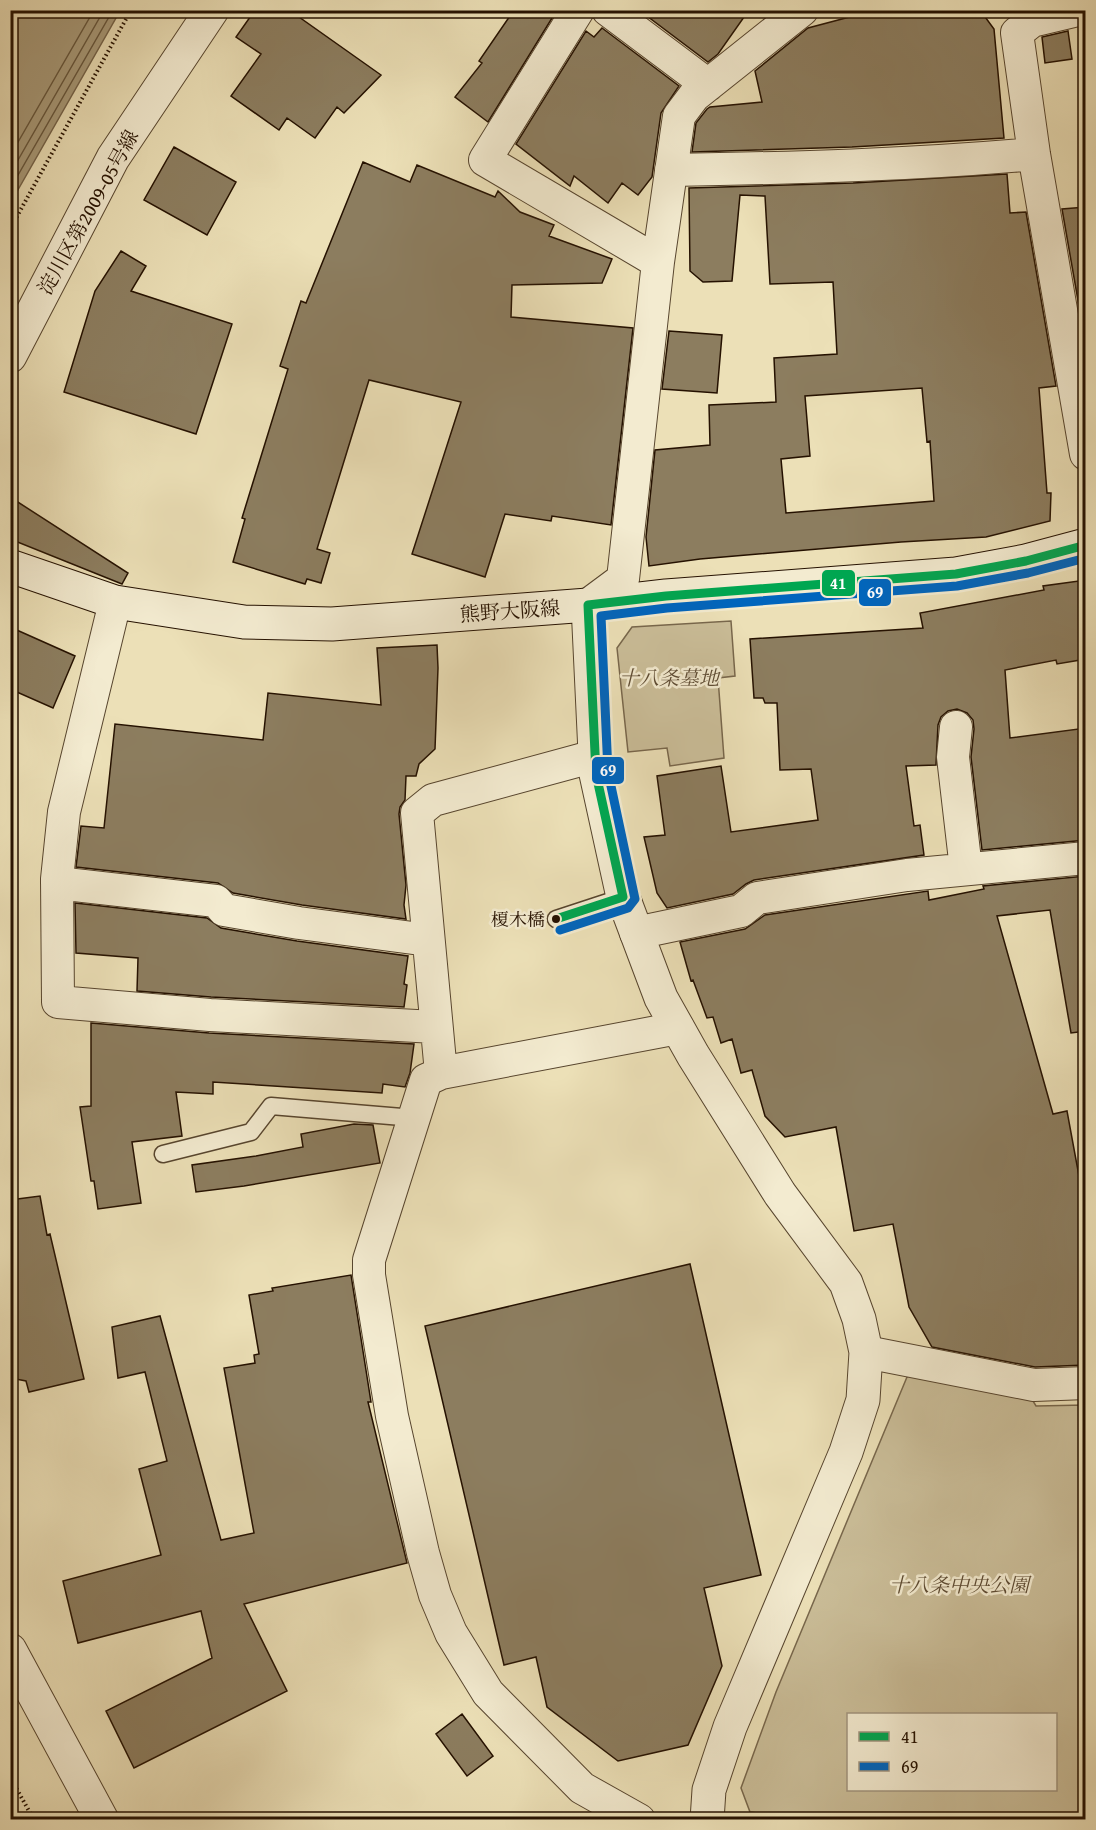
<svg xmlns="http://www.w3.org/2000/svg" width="1096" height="1830" font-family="'Gentium Book Plus','Noto Serif JP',serif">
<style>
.green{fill:#cabd98;stroke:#78674c;stroke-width:1.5;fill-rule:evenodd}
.water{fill:#a89a79;stroke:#746349;stroke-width:1.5}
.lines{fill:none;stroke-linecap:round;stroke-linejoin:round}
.shore{stroke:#66563c;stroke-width:1.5}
.building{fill:#8c7d5f;stroke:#251100;stroke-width:1.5;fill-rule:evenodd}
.service-casing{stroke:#57452e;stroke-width:19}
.minor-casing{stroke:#57452e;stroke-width:34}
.tertiary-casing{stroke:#57452e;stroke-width:35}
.secondary-casing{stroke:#251100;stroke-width:35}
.path{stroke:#251100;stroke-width:4;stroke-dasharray:1.5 3;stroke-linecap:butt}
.service{stroke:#f3ebd0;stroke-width:16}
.minor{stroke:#f3ebd0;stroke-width:32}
.tertiary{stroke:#f3ebd0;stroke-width:33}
.secondary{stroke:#f3ebd0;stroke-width:33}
.bus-1-casing{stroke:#f3ebd0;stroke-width:14}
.bus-2-casing{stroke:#f3ebd0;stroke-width:14}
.bus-1{stroke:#00a651;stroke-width:9}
.bus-2{stroke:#0065bd;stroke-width:9}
.bus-dot{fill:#251100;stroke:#f3ebd0;stroke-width:2}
.labels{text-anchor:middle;stroke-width:5;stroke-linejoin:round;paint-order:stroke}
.bus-label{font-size:18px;fill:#251100;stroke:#f3ebd0;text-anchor:end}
.street-label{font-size:20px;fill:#251100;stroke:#f3ebd0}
.park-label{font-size:20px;font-style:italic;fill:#5f4d35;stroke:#f3ebd0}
.line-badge{stroke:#f3ebd0;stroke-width:2}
.badge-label{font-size:16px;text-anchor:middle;font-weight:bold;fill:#fff}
</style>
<rect width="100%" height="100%" fill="#ece0b7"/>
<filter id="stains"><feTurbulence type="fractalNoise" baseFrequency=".00333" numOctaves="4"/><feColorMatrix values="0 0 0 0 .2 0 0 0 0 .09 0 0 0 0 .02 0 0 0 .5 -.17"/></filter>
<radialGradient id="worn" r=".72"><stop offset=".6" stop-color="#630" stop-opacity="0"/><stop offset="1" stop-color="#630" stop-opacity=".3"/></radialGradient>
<!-- green -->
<path class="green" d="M 731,621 L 735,676 L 718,678 L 724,758 L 670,766 L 667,748 L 628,752 L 617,648 L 632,627 Z
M 915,1372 L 1030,1396 L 1036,1406 L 1085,1405 L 1085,1819 L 806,1819 L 750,1812 L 741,1788 L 776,1692 L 907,1377 ZM 848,1714 L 1056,1714 L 1056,1790 L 848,1790 Z"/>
<!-- water -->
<path class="water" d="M 11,10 L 120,11 L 11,202 L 10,11 Z"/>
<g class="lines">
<!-- shore -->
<path class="shore" d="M 10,156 L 94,10
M 10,174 L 104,10
M 10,189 L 113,10"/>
</g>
<!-- building -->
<path class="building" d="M 255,10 L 289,10 L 381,75 L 344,113 L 337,107 L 315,138 L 287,118 L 279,130 L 231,96 L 261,54 L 236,37 Z
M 514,10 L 557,10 L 488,122 L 455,97 L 482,63 L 479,61 Z
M 639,10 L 749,10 L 718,54 L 708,62 Z
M 876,10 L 980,10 L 994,29 L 1004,138 L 852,147 L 692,152 L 696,123 L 707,109 L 710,107 L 762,102 L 755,71 L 808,28 Z
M 602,28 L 679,86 L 661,113 L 652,177 L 638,195 L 622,183 L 608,203 L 574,176 L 570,186 L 516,144 L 586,31 L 594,37 Z
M 1068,31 L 1072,59 L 1045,63 L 1042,37 Z
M 174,147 L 236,182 L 207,235 L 144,200 Z
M 363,162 L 410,182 L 417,165 L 495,197 L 498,191 L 520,212 L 554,225 L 549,236 L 612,259 L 602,283 L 512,285 L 511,317 L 633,328 L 611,525 L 552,516 L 551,521 L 505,514 L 485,577 L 412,554 L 461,402 L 369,380 L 317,549 L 330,553 L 321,583 L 307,579 L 305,584 L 233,562 L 245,519 L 242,518 L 288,369 L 280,366 L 301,301 L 306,303 Z
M 1007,174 L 1010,213 L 1026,212 L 1056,386 L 1039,388 L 1047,493 L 1051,493 L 1050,521 L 986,537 L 901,542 L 700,559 L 649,566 L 646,537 L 655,450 L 710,445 L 709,405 L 776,402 L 774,358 L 837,354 L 833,282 L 770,284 L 765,196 L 740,195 L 732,281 L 703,282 L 690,271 L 689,188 L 853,183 ZM 922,388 L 927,442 L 930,441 L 934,501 L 786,513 L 781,459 L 810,456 L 805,396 Z
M 1086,207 L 1086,346 L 1062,209 Z
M 121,251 L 146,266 L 131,291 L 232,324 L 196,434 L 64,392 L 95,291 Z
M 669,331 L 722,335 L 717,393 L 662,389 Z
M 10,497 L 128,573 L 122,584 L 10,539 Z
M 1086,580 L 1086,659 L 1057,664 L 1056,660 L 1005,670 L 1010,738 L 1086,728 L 1086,840 L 982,850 L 971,757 L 974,729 L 973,720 L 967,713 L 957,709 L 948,711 L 941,717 L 938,725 L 936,765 L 906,766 L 914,826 L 920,825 L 924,855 L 754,880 L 746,884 L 733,894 L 667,908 L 657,893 L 644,837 L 665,835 L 657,776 L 721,766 L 731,832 L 818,820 L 811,769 L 780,770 L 777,703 L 765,703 L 763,698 L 754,698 L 750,639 L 923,628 L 920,613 L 1044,590 L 1043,586 Z
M 10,627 L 75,656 L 53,708 L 10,689 Z
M 437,645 L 438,668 L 435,749 L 419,764 L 416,776 L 406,776 L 405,800 L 400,807 L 399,814 L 406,885 L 404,905 L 406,919 L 302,905 L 233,893 L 218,883 L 76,867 L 81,826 L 104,828 L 115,724 L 263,740 L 268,693 L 381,705 L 377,648 Z
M 1086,876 L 1086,1031 L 1071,1033 L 1050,910 L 997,916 L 1053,1114 L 1067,1111 L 1086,1214 L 1086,1365 L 1035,1367 L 932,1347 L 909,1307 L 893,1224 L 854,1231 L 836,1127 L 785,1137 L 765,1116 L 752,1070 L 741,1073 L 732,1039 L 721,1043 L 713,1017 L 707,1018 L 693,980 L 691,981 L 680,942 L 745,929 L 765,915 L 928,891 L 929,900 L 984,889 L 983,886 Z
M 75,903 L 207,918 L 221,928 L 297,941 L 408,956 L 404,984 L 407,985 L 404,1007 L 211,997 L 137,991 L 138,958 L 76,953 Z
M 91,1023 L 209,1033 L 414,1044 L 410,1073 L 405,1087 L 383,1084 L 382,1093 L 213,1082 L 213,1094 L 176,1092 L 182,1136 L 132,1142 L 141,1203 L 98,1209 L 94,1181 L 91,1181 L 80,1107 L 91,1106 Z
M 354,1124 L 373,1125 L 380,1163 L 244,1186 L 196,1192 L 192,1165 L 256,1156 L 303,1147 L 301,1134 Z
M 40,1196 L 47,1235 L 50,1234 L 84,1379 L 29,1392 L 26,1381 L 10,1378 L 10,1200 Z
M 690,1264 L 761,1575 L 704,1588 L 722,1666 L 688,1745 L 618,1761 L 547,1707 L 536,1657 L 504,1665 L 425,1326 Z
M 351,1275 L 371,1402 L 368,1402 L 407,1563 L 244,1604 L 287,1691 L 134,1768 L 106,1711 L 212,1658 L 201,1611 L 78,1643 L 63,1581 L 161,1555 L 139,1469 L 167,1461 L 145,1372 L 118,1378 L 112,1327 L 160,1316 L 221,1540 L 254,1533 L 224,1368 L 255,1363 L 254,1355 L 259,1354 L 249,1295 L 273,1291 L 272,1288 Z
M 462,1714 L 493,1756 L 467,1776 L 436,1734 Z"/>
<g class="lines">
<!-- service casing -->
<g class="service-casing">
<path id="service" d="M 556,919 L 623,897
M 163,1154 L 251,1132 L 271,1106 L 414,1118"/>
</g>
<!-- minor casing -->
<g class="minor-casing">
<path id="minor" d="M 578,10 L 485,160 L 658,262 L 623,579 L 588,605
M 608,10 L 708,85
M 1078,10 L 1032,21 L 1017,33 L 1034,154 L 1086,454
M 671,170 C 792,168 913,165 1034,154
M 658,262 L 679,116 L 694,96 L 802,10
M 115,602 L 64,812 L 57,879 L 58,1002 L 210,1015 L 435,1027
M 956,727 L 953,757 L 966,869
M 57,883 L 216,901 L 224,910 L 299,923 L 428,940
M 636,933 L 741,911 L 757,898 L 907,875 L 1086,858
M 441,1073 L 417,813 L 433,800 L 595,756
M 866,1352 L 1034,1385 L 1086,1383
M 639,1820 L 582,1788 L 488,1693 L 451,1633 L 435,1595 L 423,1553 L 392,1416 L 369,1275 L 369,1260 L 426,1080 L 441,1073 L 678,1028"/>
</g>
<!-- tertiary casing -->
<g class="tertiary-casing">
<path id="tertiary" d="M 10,356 L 113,158 L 212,10
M 588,605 L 596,774 L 623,897 L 661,998 L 693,1055 L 780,1194 L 846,1283 L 859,1319 L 866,1352 L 863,1400 L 846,1452 L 730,1727 L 709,1790 L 707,1820
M 10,1650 L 102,1820"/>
</g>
<!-- secondary casing -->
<g class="secondary-casing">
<path id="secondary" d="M 10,566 L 115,602 L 244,622 L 332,624 L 588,605 L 666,596 L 956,574 L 1026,561 L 1086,545"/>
</g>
<!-- path -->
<path class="path" d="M 10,229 L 131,10
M 10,1777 L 34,1820"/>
<!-- service -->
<use href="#service" class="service"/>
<!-- minor -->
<use href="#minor" class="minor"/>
<!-- tertiary -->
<use href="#tertiary" class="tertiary"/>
<!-- secondary -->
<use href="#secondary" class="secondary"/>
<!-- bus-1 casing -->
<g class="bus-1-casing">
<path id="bus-1" d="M 588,605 L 666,596 L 956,574 L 1026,561 L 1086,545
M 588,605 L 596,774 L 623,897
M 556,919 L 623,897"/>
</g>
<!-- bus-2 casing -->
<g class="bus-2-casing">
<path id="bus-2" d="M 560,930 L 628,908 L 635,899 L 608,772 L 601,616 L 667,608 L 957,586 L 1028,573 L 1086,558"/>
</g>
<!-- bus-1 -->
<use href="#bus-1" class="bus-1"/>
<!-- bus-2 -->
<use href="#bus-2" class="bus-2"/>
</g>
<!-- markers -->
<circle class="bus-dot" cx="556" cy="919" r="5"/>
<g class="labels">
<!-- bus labels -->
<g class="bus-label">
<text x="545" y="926">榎木橋</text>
</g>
<!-- street labels -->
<g class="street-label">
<text transform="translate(88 212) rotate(-61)" y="7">淀川区第2009-05号線</text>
<text transform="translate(510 611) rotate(-4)" y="7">熊野大阪線</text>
</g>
<!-- park labels -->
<g class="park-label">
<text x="669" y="685">十八条墓地</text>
<text x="959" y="1592">十八条中央公園</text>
</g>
</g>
<g class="line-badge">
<rect x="821" y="569" width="35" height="28" rx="6" fill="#00a651"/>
<rect x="858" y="578" width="34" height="29" rx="6" fill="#0065bd"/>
<rect x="591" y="756" width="34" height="29" rx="6" fill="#0065bd"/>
</g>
<g class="badge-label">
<text x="838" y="589">41</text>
<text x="875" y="598">69</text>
<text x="608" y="776">69</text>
</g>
<!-- margin -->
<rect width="1096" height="1830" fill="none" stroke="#ece0b7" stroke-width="36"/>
<rect x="12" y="12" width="1072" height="1806" fill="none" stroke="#251100" stroke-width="3"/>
<rect x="18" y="18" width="1060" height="1794" fill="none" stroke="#251100" stroke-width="1.5"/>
<!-- legend -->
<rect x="847" y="1713" width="210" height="78" fill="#f3ebd0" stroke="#a1947d" stroke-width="1.5"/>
<rect x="859" y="1732" width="30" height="9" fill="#00a651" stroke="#a1947d" stroke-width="1.5"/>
<text x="901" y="1743" font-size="18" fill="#251100">41</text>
<rect x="859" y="1762" width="30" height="9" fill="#0065bd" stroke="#a1947d" stroke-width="1.5"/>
<text x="901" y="1773" font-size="18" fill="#251100">69</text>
<rect width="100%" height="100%" filter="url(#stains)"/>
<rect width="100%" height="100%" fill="url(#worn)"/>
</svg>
